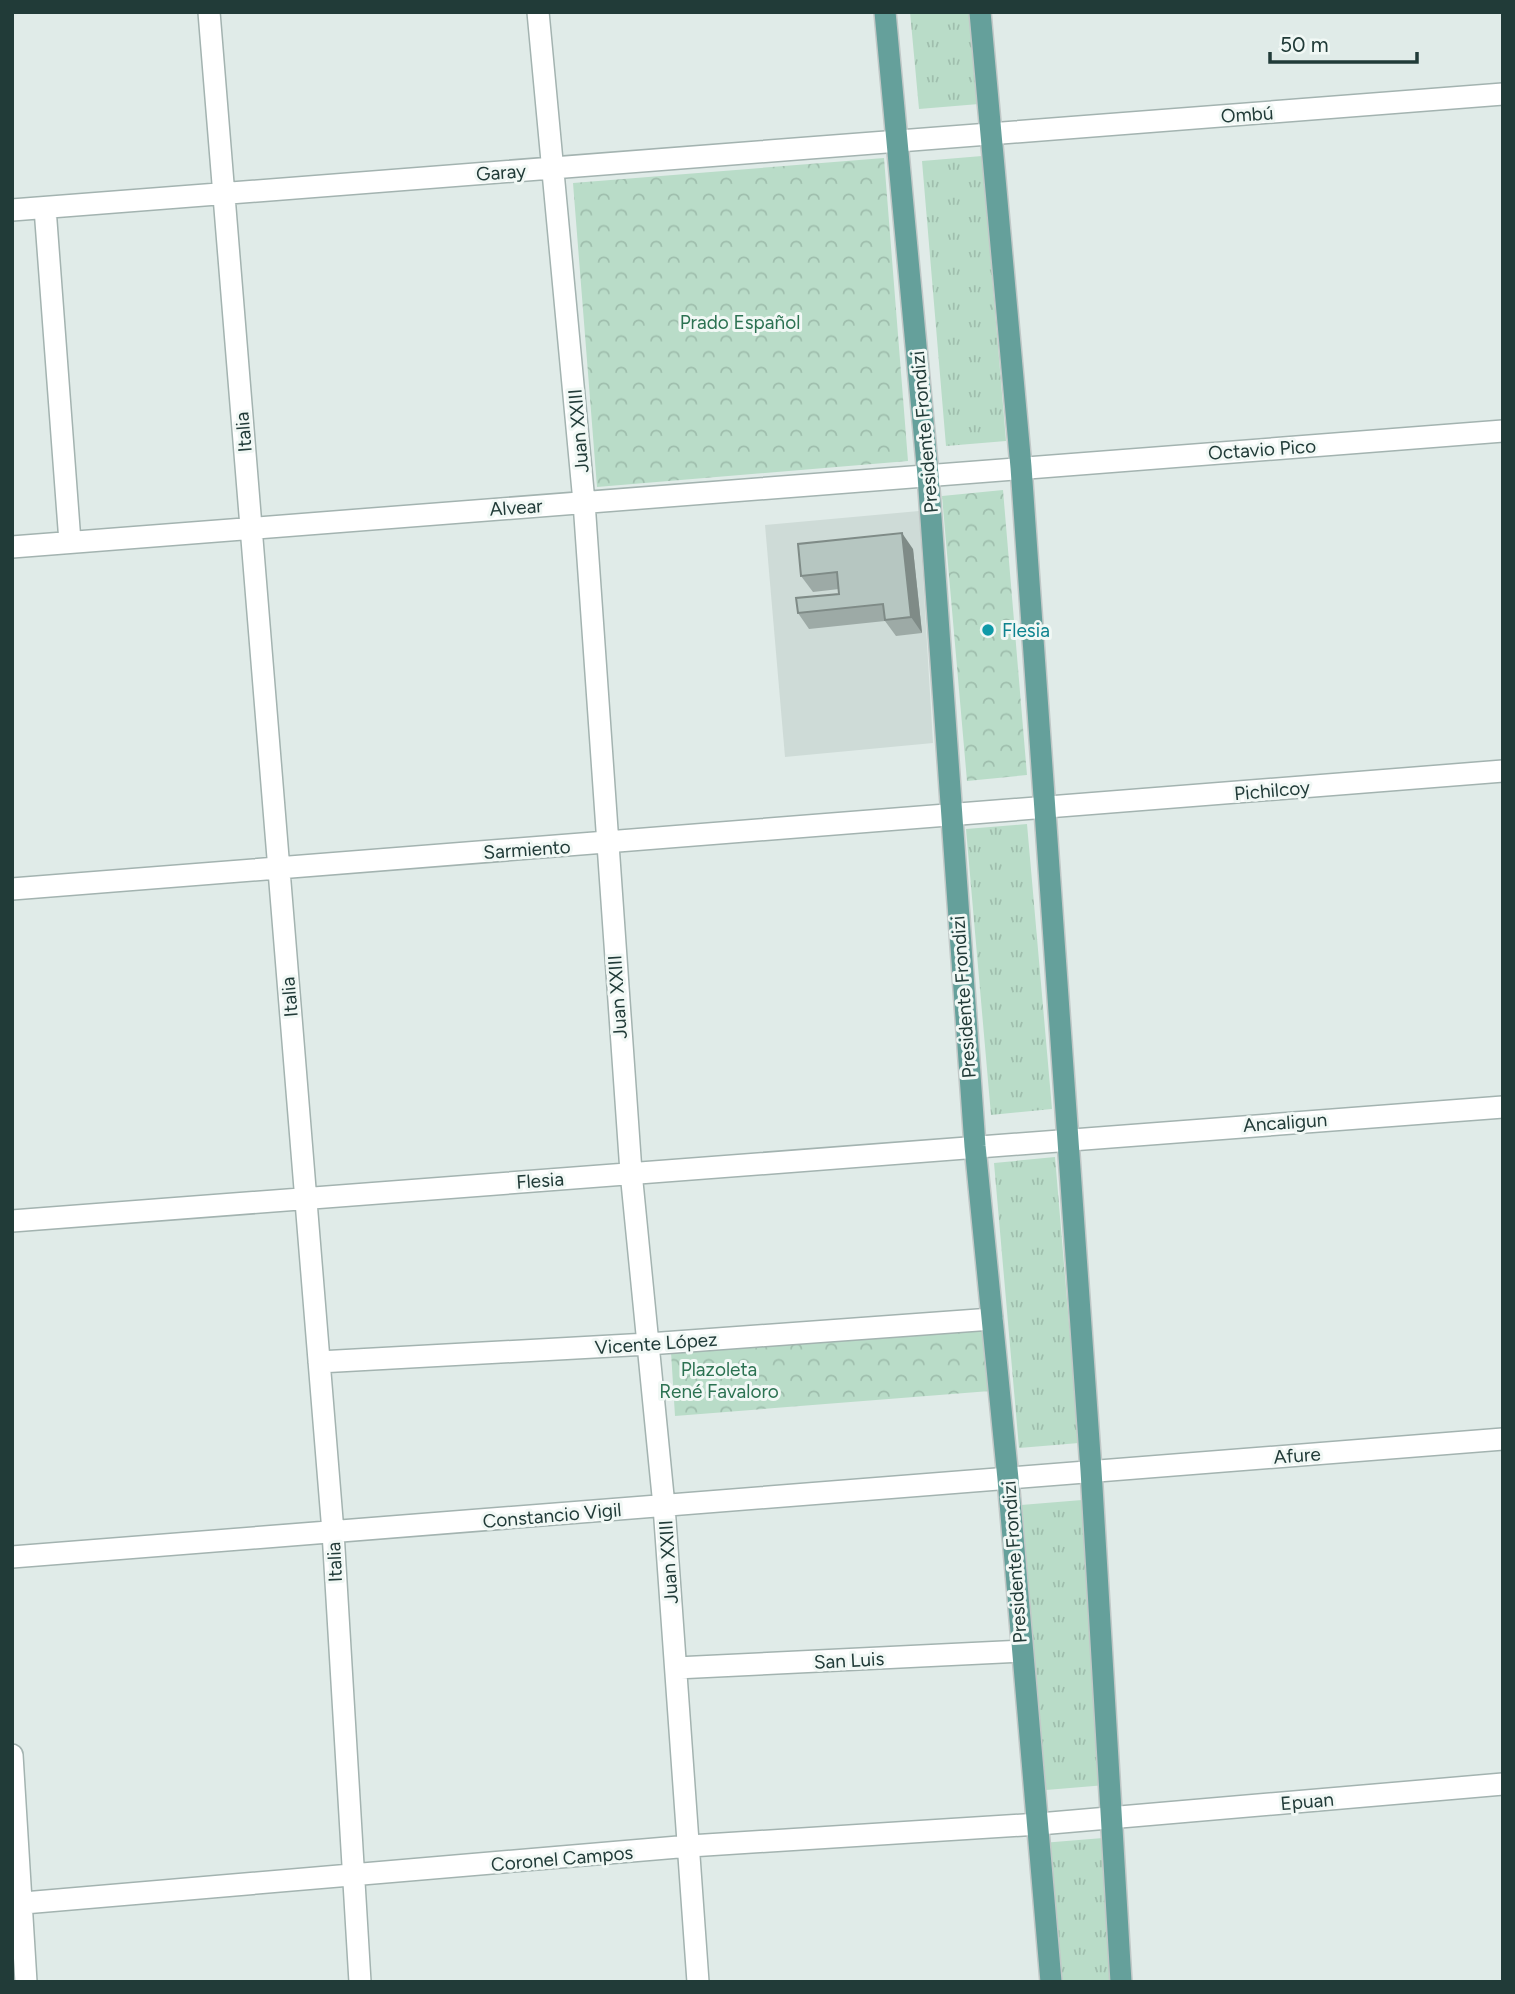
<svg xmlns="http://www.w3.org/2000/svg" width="1515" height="1994" font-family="Figtree,sans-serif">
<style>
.built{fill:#cedbd7}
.grass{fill:url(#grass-tufts)}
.park{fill:url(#park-crowns)}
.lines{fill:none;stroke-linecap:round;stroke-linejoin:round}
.minor-casing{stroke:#a3b3b0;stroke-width:24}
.major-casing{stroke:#c1c8c7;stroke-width:24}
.minor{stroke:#fff;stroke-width:21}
.major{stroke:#65a09b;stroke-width:21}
.wall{fill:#9daaa6}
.shaded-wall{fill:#7f8b87}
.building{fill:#b6c6c1;stroke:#7f8b87;stroke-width:2}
.culture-dot{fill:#0f9aa8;stroke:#f1f8f5;stroke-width:2.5}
.labels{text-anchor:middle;stroke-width:6;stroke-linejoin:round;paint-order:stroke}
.street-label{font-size:19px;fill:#213b38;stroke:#f1f8f5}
.park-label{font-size:19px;fill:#2c7252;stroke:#f1f8f5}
.culture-label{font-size:19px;fill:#0d838f;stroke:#f1f8f5;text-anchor:start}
</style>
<defs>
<pattern id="grass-tufts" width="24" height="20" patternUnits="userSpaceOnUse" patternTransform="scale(1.75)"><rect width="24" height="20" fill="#b9dcc8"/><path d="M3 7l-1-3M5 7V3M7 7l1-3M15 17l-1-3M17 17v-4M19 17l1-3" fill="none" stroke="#9fbead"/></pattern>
<pattern id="park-crowns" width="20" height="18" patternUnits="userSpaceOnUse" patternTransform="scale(1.75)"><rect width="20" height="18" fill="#b9dcc8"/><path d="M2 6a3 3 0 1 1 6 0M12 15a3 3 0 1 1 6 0" fill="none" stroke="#9fbead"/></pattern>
</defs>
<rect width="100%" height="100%" fill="#e0ebe8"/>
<!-- built -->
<path class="built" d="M 919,511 L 933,743 L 785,757 L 765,525 Z"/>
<!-- grass -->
<path class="grass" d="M 910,12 L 971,12 L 979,104 L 919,109 Z
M 982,156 L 1006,441 L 946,446 L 922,161 Z
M 1027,824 L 1052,1109 L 991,1115 L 966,829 Z
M 1055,1157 L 1079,1443 L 1019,1448 L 994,1163 Z
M 1082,1500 L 1106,1785 L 1046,1790 L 1021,1505 Z
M 1103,1838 L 1115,1982 L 1054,1982 L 1042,1843 Z"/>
<!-- park -->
<path class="park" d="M 884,158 L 908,461 L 597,487 L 573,183 Z
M 1003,490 L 1027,775 L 967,781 L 942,496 Z
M 985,1327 L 990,1391 L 675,1416 L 671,1352 Z"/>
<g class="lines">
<!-- minor casing -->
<g class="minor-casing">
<path id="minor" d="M 209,12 L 333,1532 L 360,1982
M 538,12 L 584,502 L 631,1172 L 664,1506 L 698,1982
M 45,208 L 70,542
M 12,210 L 1503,94
M 12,547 L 1503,431
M 12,889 L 1503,771
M 12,1221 L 1503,1107
M 319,1362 L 648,1344 L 992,1319
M 12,1557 L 1503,1439
M 676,1668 L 1021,1651
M 12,1755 L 26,1982
M 12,1904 L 690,1846 L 1039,1824 L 1503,1784"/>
</g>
<!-- major casing -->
<g class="major-casing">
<path id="major" d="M 885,12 L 928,475 L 975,1146 L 1008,1479 L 1051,1982
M 980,12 L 1021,467 L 1091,1470 L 1121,1982"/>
</g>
<!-- minor -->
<use href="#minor" class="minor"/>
<!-- major -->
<use href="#major" class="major"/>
</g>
<!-- wall -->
<path class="wall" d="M 913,549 L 922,633 L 896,636 L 885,621 L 809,629 L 798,613 L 839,594 L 839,589 L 813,592 L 801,576 Z"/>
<!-- shaded-wall -->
<path class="shaded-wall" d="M 902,533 L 913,549 L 922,633 L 911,617 Z"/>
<!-- building -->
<path class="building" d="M 902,533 L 911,617 L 885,620 L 883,604 L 798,613 L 796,598 L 839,594 L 837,572 L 801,576 L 798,544 Z"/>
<!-- markers -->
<circle class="culture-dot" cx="988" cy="630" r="7"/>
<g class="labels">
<!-- street labels -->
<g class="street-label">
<text transform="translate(1247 114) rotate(-4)" y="7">Ombú</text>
<text transform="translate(501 172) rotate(-4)" y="7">Garay</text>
<text transform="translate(578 431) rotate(-95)" y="7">Juan XXIII</text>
<text transform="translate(243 432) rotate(-95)" y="7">Italia</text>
<text transform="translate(924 432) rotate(-95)" y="7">Presidente Frondizi</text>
<text transform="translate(1262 449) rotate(-4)" y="7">Octavio Pico</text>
<text transform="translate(516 507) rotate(-4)" y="7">Alvear</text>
<text transform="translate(1272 790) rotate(-5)" y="7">Pichilcoy</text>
<text transform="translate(527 849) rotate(-4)" y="7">Sarmiento</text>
<text transform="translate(289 997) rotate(-95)" y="7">Italia</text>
<text transform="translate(617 997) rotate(-94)" y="7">Juan XXIII</text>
<text transform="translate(963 997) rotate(-94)" y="7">Presidente Frondizi</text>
<text transform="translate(1285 1122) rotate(-4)" y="7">Ancaligun</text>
<text transform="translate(540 1180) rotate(-4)" y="7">Flesia</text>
<text transform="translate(656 1343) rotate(-4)" y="7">Vicente López</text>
<text transform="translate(1297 1455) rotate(-4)" y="7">Afure</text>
<text transform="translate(552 1515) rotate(-5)" y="7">Constancio Vigil</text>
<text transform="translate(334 1562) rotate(-93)" y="7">Italia</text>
<text transform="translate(668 1562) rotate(-94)" y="7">Juan XXIII</text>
<text transform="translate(1014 1562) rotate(-94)" y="7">Presidente Frondizi</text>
<text transform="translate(849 1660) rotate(-3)" y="7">San Luis</text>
<text transform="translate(1307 1801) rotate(-5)" y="7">Epuan</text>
<text transform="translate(562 1858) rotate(-5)" y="7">Coronel Campos</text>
</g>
<!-- park labels -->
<g class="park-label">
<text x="740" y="329">Prado Español</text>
<text x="719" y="1376">Plazoleta<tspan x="719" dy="22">René Favaloro</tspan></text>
</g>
<!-- culture labels -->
<g class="culture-label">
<text x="1002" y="637">Flesia</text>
</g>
</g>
<!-- border -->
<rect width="1515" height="1994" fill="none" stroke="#213b38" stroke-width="28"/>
<!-- scale -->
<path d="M1270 52v10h147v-10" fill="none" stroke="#213b38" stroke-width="3.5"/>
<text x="1280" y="52" font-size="21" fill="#213b38" stroke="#f1f8f5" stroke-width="5" paint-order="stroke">50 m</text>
</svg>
